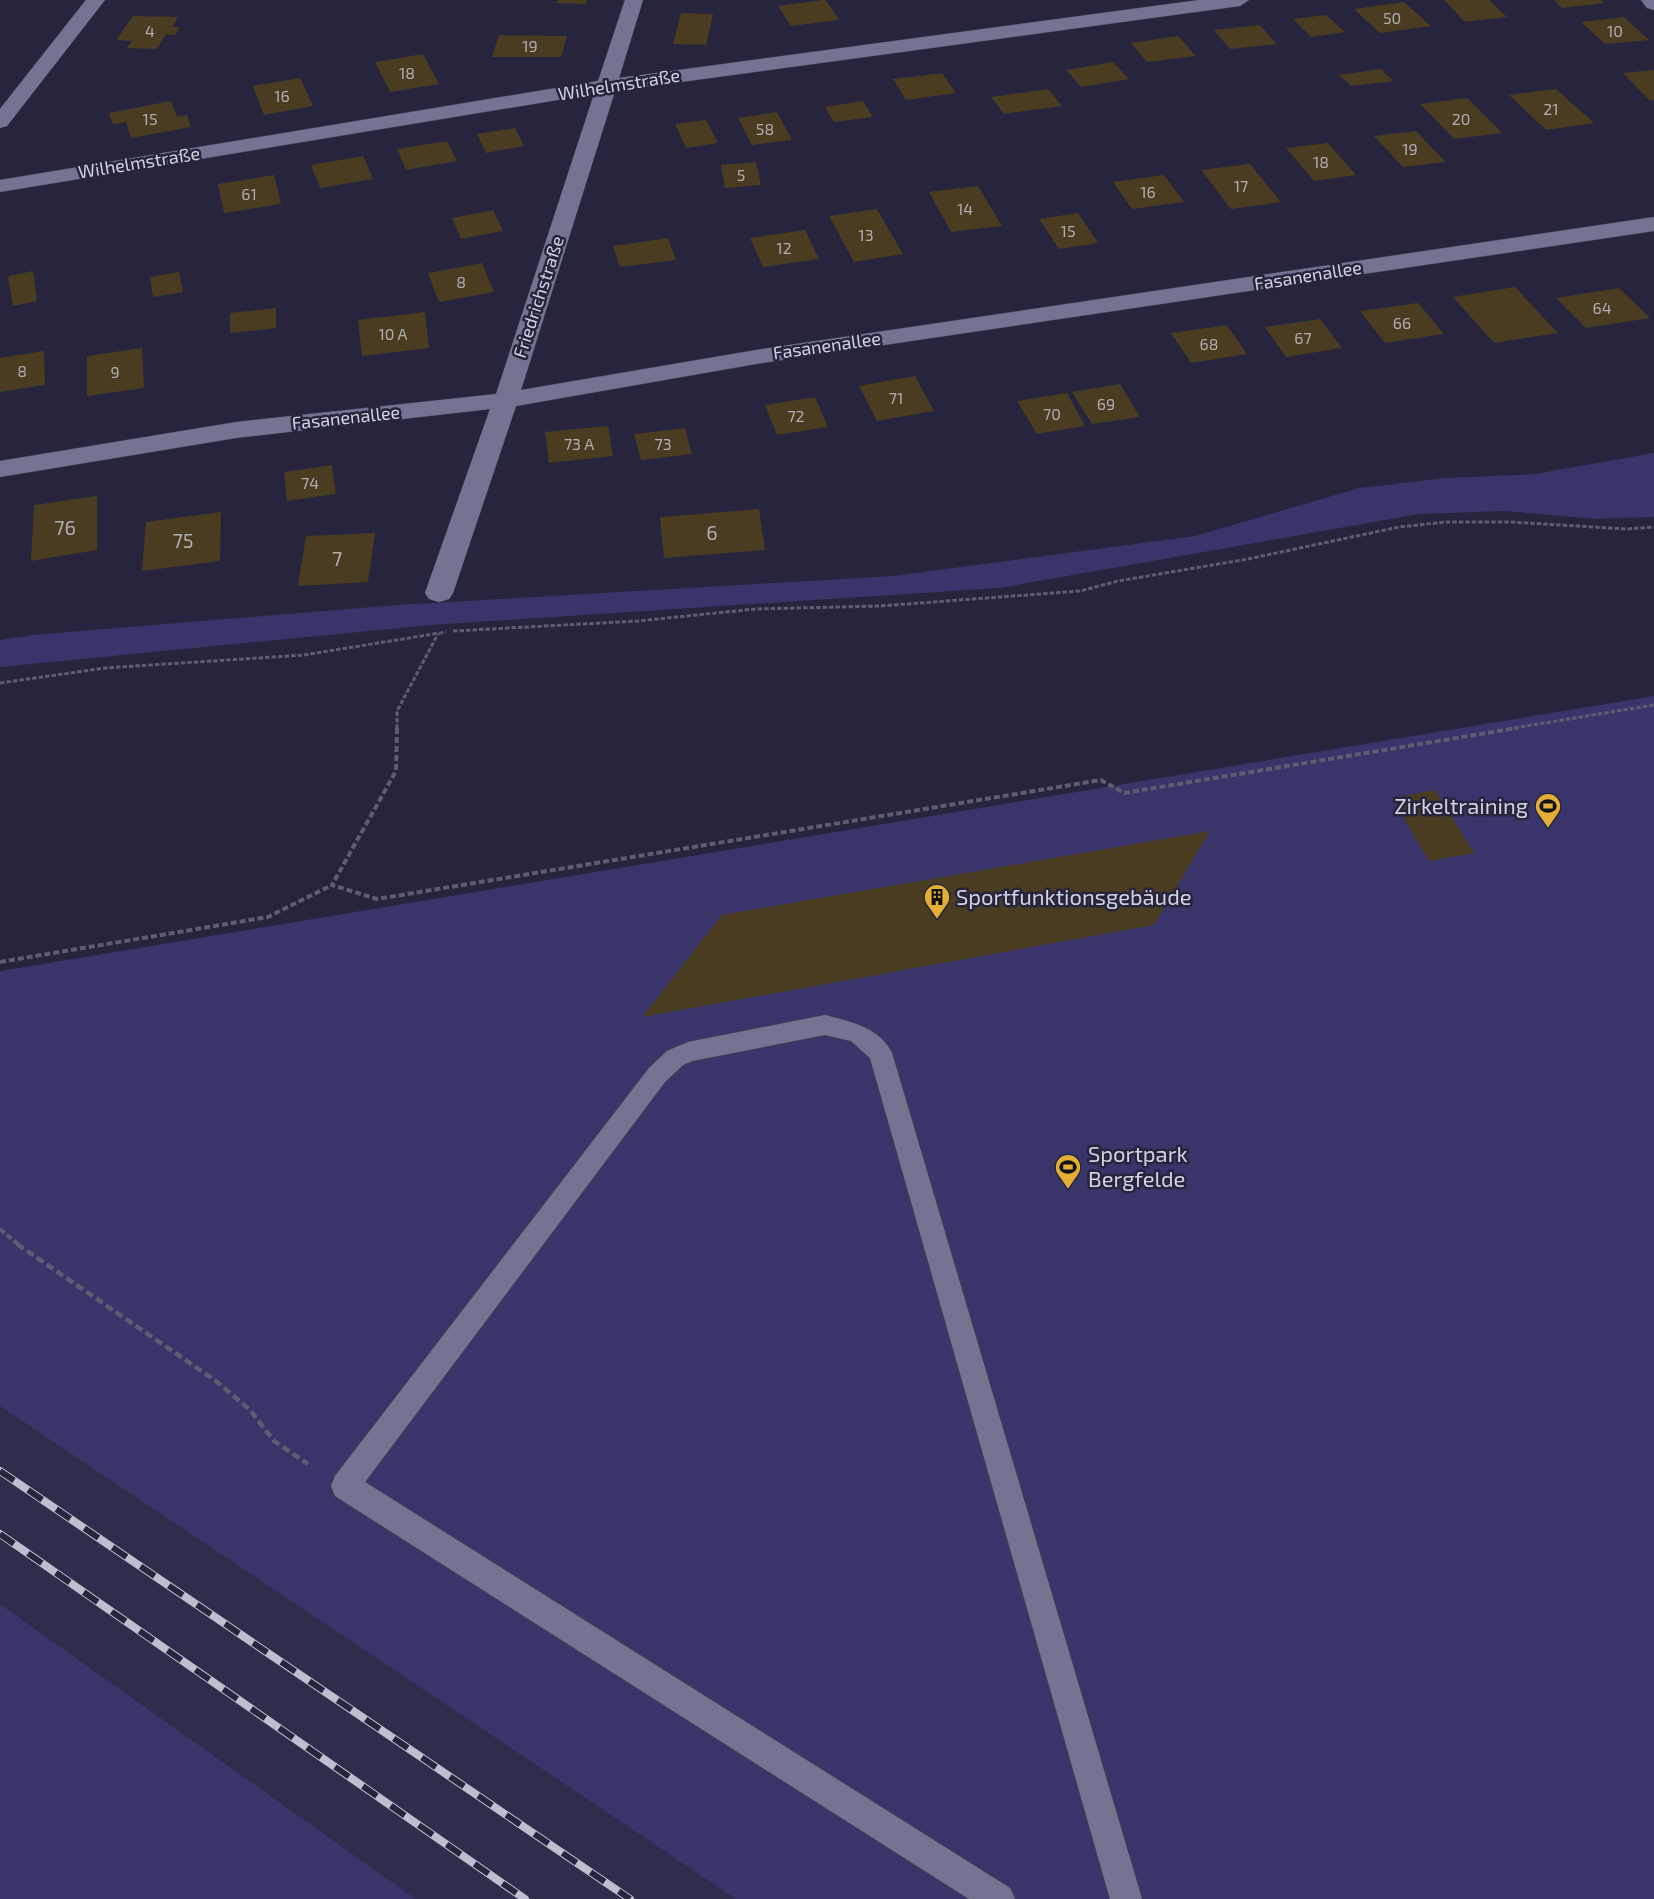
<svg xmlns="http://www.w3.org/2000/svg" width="1654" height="1899" font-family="'Exo 2',sans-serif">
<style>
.built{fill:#2f2d4c}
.green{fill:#393469}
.building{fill:#4a3c21}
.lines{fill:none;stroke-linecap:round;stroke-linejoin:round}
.lane-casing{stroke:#424055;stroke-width:2}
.street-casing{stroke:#424055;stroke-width:1}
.path-far2{stroke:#5d5c71;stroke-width:3;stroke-dasharray:4.5 2;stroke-linecap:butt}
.path-far1{stroke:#5d5c71;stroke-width:4;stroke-dasharray:6 3;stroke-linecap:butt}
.path{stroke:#5d5c71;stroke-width:4.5;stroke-dasharray:8 4;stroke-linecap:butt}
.lane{fill:#747492;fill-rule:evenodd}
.street{fill:#747492;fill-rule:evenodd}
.rail-casing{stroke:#bebecf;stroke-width:8}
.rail{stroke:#26253d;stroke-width:6;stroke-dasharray:17;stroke-linecap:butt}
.labels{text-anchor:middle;stroke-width:5;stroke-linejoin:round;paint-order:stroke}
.far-number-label{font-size:16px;fill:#b0acb2}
.far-street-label{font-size:18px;fill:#d2d2e2;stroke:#26253d}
.number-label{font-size:20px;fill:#b0acb2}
.poi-label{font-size:22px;fill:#d2d2e2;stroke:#26253d;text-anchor:start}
</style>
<rect width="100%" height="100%" fill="#26253d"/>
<!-- built -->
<path class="built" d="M 0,1405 L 743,1899 L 416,1899 L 0,1604 Z"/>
<!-- green -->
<path class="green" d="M 1654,453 L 1654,517 L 1595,519 L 1505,511 L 1419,514 L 999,588 L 431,625 L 0,667 L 0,640 L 33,635 L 397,605 L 893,576 L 1195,536 L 1359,488 L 1446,478 L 1535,474 Z
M 1654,696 L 1654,1899 L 736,1899 L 0,1406 L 0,971 Z
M 0,1604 L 416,1899 L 0,1899 Z"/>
<!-- building -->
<path class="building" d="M 558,0 L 587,0 L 586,4 L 556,3 Z
M 823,0 L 826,0 L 839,20 L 791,26 L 778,6 Z
M 1444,0 L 1489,0 L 1507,17 L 1465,22 Z
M 1554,0 L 1601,0 L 1605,3 L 1562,8 Z
M 1404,2 L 1431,26 L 1380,33 L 1354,9 Z
M 681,13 L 713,14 L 706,45 L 673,44 Z
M 1326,15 L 1345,32 L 1311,37 L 1293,19 Z
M 133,16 L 178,17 L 172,27 L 180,27 L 175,35 L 166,34 L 157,49 L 127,48 L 132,41 L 116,40 Z
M 1624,17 L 1649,40 L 1605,44 L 1581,22 Z
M 1260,25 L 1277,44 L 1230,49 L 1214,30 Z
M 499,35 L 567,36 L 561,57 L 492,57 Z
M 1178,36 L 1196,56 L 1147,62 L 1131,43 Z
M 423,54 L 439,84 L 390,92 L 375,62 Z
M 1113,62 L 1129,79 L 1081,87 L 1066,70 Z
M 1381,69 L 1393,81 L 1351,86 L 1339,75 Z
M 1654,70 L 1654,100 L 1650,101 L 1623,73 Z
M 942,73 L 956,93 L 906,100 L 893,79 Z
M 300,78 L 313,106 L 264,115 L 253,86 Z
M 1048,89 L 1062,106 L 1004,114 L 991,97 Z
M 1556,89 L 1594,123 L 1546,130 L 1509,95 Z
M 1467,98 L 1502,133 L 1454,139 L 1420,104 Z
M 171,101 L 177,117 L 187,115 L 191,127 L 131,138 L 126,122 L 113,124 L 109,113 Z
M 863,101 L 873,117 L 834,122 L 825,107 Z
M 777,112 L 792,140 L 752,145 L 738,118 Z
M 706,120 L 718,143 L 686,148 L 675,124 Z
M 515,128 L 524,146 L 486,153 L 477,134 Z
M 1416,131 L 1446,162 L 1403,167 L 1374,136 Z
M 447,141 L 457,161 L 406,170 L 397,149 Z
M 1328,143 L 1356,175 L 1314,181 L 1286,148 Z
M 363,156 L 373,179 L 320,188 L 311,165 Z
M 756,162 L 761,185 L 725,188 L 721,165 Z
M 1250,164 L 1281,202 L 1231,209 L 1201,170 Z
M 274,175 L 281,204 L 224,213 L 218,184 Z
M 1164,175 L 1184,202 L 1132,209 L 1113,182 Z
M 978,186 L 1002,226 L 951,232 L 929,192 Z
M 877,209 L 903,254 L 854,262 L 829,216 Z
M 493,210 L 503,231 L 461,239 L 452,218 Z
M 1078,213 L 1098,243 L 1059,249 L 1039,219 Z
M 805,230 L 819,259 L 763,267 L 750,238 Z
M 668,238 L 676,260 L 620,267 L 613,246 Z
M 482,263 L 494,292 L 439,302 L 428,273 Z
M 33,271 L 37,301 L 13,306 L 8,276 Z
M 179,272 L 183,292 L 153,297 L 150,277 Z
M 1515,287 L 1558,333 L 1494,343 L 1453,297 Z
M 1619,288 L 1650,318 L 1586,328 L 1556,298 Z
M 1418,303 L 1444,334 L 1385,343 L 1360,311 Z
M 276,308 L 276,328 L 230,333 L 230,313 Z
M 425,312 L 429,348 L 362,356 L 358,320 Z
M 1320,319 L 1342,348 L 1286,357 L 1265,327 Z
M 1227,325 L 1247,354 L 1191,363 L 1171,333 Z
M 142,348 L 144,388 L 87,396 L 87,356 Z
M 44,351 L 45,385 L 0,392 L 0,358 Z
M 915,376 L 934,411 L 877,421 L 859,386 Z
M 1120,384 L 1140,417 L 1092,424 L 1072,392 Z
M 1067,393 L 1085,426 L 1037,434 L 1017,401 Z
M 815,397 L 828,427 L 777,435 L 765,405 Z
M 608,426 L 613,456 L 549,463 L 545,432 Z
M 685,428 L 692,454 L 641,460 L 634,434 Z
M 332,465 L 336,494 L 287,501 L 284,472 Z
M 97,496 L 97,550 L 31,561 L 34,505 Z
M 759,509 L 765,550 L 664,558 L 660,517 Z
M 221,512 L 220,561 L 142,571 L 146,522 Z
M 375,533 L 368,582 L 298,586 L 306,536 Z
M 1435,790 L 1474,853 L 1429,861 L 1392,798 Z
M 1210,831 L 1154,925 L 642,1017 L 722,915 Z"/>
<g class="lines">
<!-- lane casing -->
<g class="lane-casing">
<path id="lane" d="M 825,1015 C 851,1022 879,1027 892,1053 L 1142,1899 L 1110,1899 L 870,1058 L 851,1041 L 825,1035 L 692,1061 L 683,1065 L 665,1082 L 365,1482 L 1010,1888 L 1015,1899 L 969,1899 L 335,1496 L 331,1486 L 335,1476 L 649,1068 L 667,1051 L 688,1042 Z"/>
</g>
<!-- street casing -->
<g class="street-casing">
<path id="street" d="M 86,0 L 105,0 L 7,126 L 0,128 L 0,109 Z
M 625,0 L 643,0 L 619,78 L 1199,0 L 1249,0 L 1240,6 L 615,91 L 521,390 L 756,350 L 1654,217 L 1654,231 L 756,364 L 516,406 L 453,593 L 449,599 L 439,602 L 429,599 L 425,593 L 490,409 L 236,438 L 0,477 L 0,461 L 236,422 L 496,394 L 594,94 L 0,192 L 0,180 L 598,81 Z
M 1641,0 L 1654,0 L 1654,10 L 1647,8 Z"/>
</g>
<!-- path-far2 -->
<path class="path-far2" d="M 453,631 L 638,621 L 755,609 L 880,606 L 1080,591 L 1118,581 L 1248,559 L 1399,527 L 1446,522 L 1511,522 L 1626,529 L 1654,527
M 0,683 L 105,668 L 304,655 L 446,632
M 397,729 L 397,711 L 438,634
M 1508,729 L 1654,705"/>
<!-- path-far1 -->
<path class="path-far1" d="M 397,728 L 396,771 L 332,885 L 377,899 L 1101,780 L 1124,793 L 1517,728
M 0,962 L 268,917 L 332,885
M 0,1229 L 19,1245"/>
<!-- path -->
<path class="path" d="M 17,1244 L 216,1381 L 250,1410 L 274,1441 L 308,1464"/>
<!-- lane -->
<use href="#lane" class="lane"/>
<!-- street -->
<use href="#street" class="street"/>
<!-- rail casing -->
<g class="rail-casing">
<path id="rail" d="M 0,1471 L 630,1899
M 0,1534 L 525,1899"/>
</g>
<!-- rail -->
<use href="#rail" class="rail"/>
</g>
<!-- icons -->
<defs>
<g id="stadium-pin" transform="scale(1.35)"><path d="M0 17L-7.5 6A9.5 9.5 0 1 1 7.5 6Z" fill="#e4ae35" stroke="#26253d"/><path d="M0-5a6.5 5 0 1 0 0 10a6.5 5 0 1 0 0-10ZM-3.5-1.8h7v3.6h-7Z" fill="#111"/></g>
<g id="building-pin" transform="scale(1.35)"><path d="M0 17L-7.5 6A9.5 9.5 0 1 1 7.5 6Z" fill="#e4ae35" stroke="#26253d"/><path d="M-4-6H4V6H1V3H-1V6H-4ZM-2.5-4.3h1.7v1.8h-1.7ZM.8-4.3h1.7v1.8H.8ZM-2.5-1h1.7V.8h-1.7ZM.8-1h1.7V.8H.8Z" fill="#111"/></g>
</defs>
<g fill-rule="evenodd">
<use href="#stadium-pin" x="1548" y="806"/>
<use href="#building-pin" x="937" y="897"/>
<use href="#stadium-pin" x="1068" y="1167"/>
</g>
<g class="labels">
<!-- far-number labels -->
<g class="far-number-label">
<text x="1392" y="24">50</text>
<text x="150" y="37">4</text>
<text x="1615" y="37">10</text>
<text x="530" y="52">19</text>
<text x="407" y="79">18</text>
<text x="282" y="102">16</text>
<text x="1551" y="115">21</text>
<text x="150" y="125">15</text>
<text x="1461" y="125">20</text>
<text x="765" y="135">58</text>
<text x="1410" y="155">19</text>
<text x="1321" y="168">18</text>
<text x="741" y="181">5</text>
<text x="1241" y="192">17</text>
<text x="1148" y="198">16</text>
<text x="249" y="200">61</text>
<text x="965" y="215">14</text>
<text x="1068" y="237">15</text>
<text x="866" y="241">13</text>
<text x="784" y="254">12</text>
<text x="461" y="288">8</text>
<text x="1602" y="314">64</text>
<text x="1402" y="329">66</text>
<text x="393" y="340">10 A</text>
<text x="1303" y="344">67</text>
<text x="1209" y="350">68</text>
<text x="22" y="377">8</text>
<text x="115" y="378">9</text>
<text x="896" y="404">71</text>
<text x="1106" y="410">69</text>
<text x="1052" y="420">70</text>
<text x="796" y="422">72</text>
<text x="579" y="450">73 A</text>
<text x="663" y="450">73</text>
<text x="310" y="489">74</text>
</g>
<!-- far-street labels -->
<g class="far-street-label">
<text transform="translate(619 85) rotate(-9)" y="6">Wilhelmstraße</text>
<text transform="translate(139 163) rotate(-9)" y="6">Wilhelmstraße</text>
<text transform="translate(1308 276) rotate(-9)" y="6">Fasanenallee</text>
<text transform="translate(539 297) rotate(-72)" y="6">Friedrichstraße</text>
<text transform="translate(827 346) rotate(-8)" y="6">Fasanenallee</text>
<text transform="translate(346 418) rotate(-6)" y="6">Fasanenallee</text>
</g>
<!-- number labels -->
<g class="number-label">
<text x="65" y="535">76</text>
<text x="712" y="540">6</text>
<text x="183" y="548">75</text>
<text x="337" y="566">7</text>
</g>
<!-- poi labels -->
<g class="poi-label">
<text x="1528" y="814" text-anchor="end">Zirkeltraining</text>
<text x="956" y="905">Sportfunktionsgebäude</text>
<text x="1088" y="1162">Sportpark<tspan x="1088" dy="25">Bergfelde</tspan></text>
</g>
</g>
</svg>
